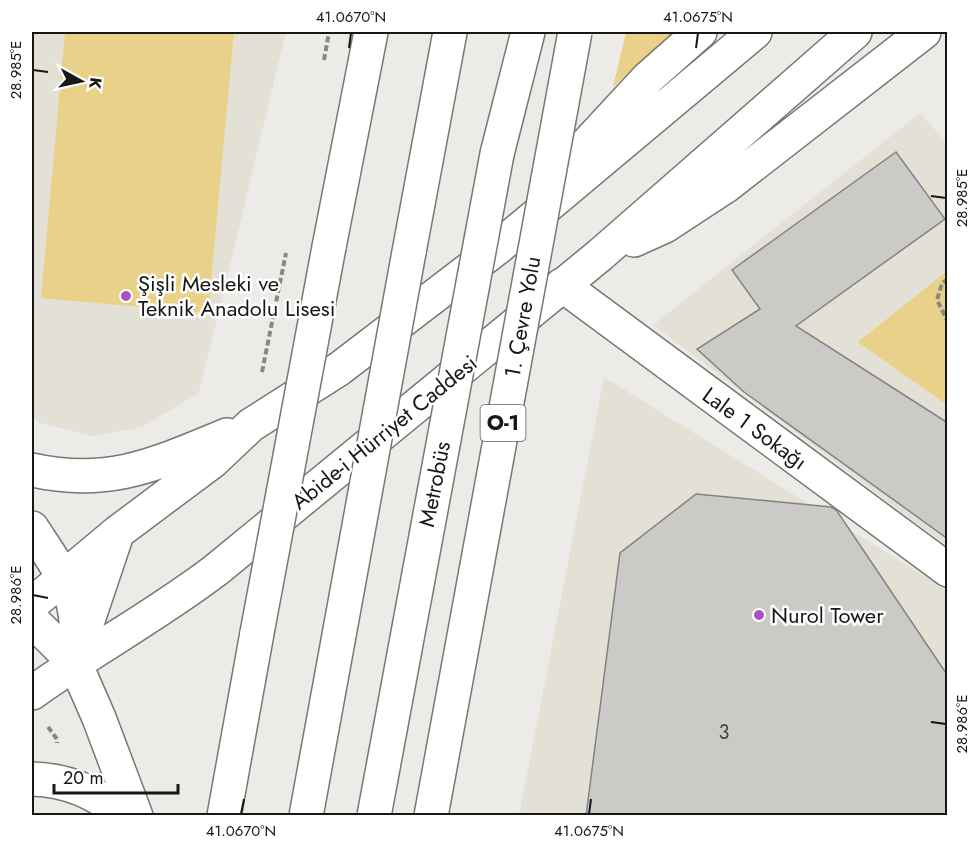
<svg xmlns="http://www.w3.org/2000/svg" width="979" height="847" font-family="Jost,sans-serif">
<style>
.built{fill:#e3e0d5}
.green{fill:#e9d18a}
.building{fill:#cbcac7;stroke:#848380;stroke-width:1.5}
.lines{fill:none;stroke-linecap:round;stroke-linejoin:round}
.minor-casing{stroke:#787774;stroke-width:36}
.major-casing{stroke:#787774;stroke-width:36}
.highway-casing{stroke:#787774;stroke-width:36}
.path{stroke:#898886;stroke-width:4;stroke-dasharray:6 3;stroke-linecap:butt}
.minor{stroke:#fff;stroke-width:33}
.major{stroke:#fff;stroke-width:33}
.highway{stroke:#fff;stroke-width:33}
.minor-bridge-casing{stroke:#787774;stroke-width:36;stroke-linecap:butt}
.highway-bridge-casing{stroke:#787774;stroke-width:36;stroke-linecap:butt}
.minor-bridge{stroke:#fff;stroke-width:33}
.highway-bridge{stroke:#fff;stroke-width:33}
.ticks{fill:none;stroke:#171716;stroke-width:2}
.poi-dot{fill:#aa52c0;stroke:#fff;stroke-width:2}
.labels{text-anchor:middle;stroke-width:5;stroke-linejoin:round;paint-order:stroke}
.number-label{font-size:20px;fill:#444442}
.shield{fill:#fff;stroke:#5d5d5c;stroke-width:1.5}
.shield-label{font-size:21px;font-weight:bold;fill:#171716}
.poi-label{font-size:22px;fill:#171716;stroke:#fff;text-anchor:start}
.street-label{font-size:22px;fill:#171716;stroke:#fff}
.neatline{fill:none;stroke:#171716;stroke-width:2}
.ticks-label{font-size:15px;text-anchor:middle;fill:#171716}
</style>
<rect width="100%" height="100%" fill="#ecebe8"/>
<!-- built -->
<path class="built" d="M 32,32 L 286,32 L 199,393 L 142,427 L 93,436 L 40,423 L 32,417 Z
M 920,113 L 947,143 L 947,271 L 859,342 L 947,405 L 947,546 L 653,325 Z
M 604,377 L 947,590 L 947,815 L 519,816 Z"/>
<!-- green -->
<path class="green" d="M 65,32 L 234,32 L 208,313 L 41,298 Z
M 626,32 L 673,32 L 613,87 Z
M 947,271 L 947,405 L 858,342 Z"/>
<!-- building -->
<path class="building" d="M 896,152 L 945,219 L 796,326 L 948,423 L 948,539 L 744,392 L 697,349 L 760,309 L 732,270 Z
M 696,494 L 831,507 L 837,511 L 948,676 L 948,816 L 586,816 L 620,553 Z"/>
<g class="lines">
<!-- minor casing -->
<g class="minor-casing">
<path id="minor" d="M 497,154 L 528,32
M 562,285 L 948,570"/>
</g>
<!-- major casing -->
<g class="major-casing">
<path id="major" d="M 559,174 L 648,78 L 700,32
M 634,240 L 665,226 L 726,186 L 924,32
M 32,470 C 110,487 156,464 227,435
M 32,528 C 67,582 82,596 75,663
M 32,604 L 118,532 L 213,461 L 251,425 L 339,369 L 496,249 L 755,32
M 32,620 L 75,663 L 99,718 L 136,816
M 83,635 L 117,534
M 32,693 C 92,650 157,615 216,570 L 600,255 L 855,32
M 32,779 C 67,780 97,792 123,816"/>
</g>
<!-- highway casing -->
<g class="highway-casing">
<path id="highway" d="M 329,247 L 371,32
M 409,252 L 450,32
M 224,816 L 257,633"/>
</g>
<!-- path -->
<path class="path" d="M 324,60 L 329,32
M 948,279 L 942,283 L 937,300 L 948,322
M 262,372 L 286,253
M 48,727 L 57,739 L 57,743"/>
<!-- minor -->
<use href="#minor" class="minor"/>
<!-- major -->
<use href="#major" class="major"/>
<!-- highway -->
<use href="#highway" class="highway"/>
<!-- minor-bridge casing -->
<g class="minor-bridge-casing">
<path id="minor-bridge" d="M 374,816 L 497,154"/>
</g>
<!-- highway-bridge casing -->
<g class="highway-bridge-casing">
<path id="highway-bridge" d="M 257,633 L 329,247
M 306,816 L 409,252
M 431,816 L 575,32"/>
</g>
<!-- minor-bridge -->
<use href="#minor-bridge" class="minor-bridge"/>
<!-- highway-bridge -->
<use href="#highway-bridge" class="highway-bridge"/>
</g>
<!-- ticks -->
<path class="ticks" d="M 349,48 L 351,33M 696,48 L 698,33M 33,70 L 48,72M 931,196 L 946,198M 33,595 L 48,598M 931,722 L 946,724M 241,814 L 244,799M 589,814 L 591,799"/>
<!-- markers -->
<g class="poi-dot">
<circle cx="126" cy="296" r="6"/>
<circle cx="759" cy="615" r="6"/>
</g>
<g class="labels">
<!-- number labels -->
<g class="number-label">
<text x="724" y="739">3</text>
</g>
<!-- shield labels -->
<rect class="shield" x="480.5" y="405" width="45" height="36" rx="4.5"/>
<g class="shield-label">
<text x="503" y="430">O-1</text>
</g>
<!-- poi labels -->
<g class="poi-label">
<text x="138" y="291">Şişli Mesleki ve<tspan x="138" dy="25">Teknik Anadolu Lisesi</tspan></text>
<text x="771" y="623">Nurol Tower</text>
</g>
<!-- street labels -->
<g class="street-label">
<text transform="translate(522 317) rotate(-80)" y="8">1. Çevre Yolu</text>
<text transform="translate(755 428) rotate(36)" y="8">Lale 1 Sokağı</text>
<text transform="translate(384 432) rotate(-39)" y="8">Abide-i Hürriyet Caddesi</text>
<text transform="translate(434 484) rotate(-79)" y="8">Metrobüs</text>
</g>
</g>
<!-- border -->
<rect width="979" height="847" fill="none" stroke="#ffffff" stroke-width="66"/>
<!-- north arrow -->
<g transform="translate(81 81) rotate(98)" stroke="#ffffff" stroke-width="4.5" paint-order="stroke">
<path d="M0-4.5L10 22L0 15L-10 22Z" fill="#171716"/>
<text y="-9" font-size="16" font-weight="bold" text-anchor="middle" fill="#171716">K</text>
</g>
<!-- scale -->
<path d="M54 784v9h124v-9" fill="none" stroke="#171716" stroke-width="3"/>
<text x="63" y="784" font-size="18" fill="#171716" stroke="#ffffff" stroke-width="4.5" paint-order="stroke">20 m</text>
<rect x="33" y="33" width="913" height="781" class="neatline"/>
<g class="ticks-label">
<text x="351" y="22">41.0670°N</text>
<text x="698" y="22">41.0675°N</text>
<text transform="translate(16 70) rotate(-90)" y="5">28.985°E</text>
<text transform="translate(962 198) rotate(-90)" y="5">28.985°E</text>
<text transform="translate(16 595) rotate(-90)" y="5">28.986°E</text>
<text transform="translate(962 724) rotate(-90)" y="5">28.986°E</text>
<text x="241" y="836">41.0670°N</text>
<text x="589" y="836">41.0675°N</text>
</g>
</svg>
